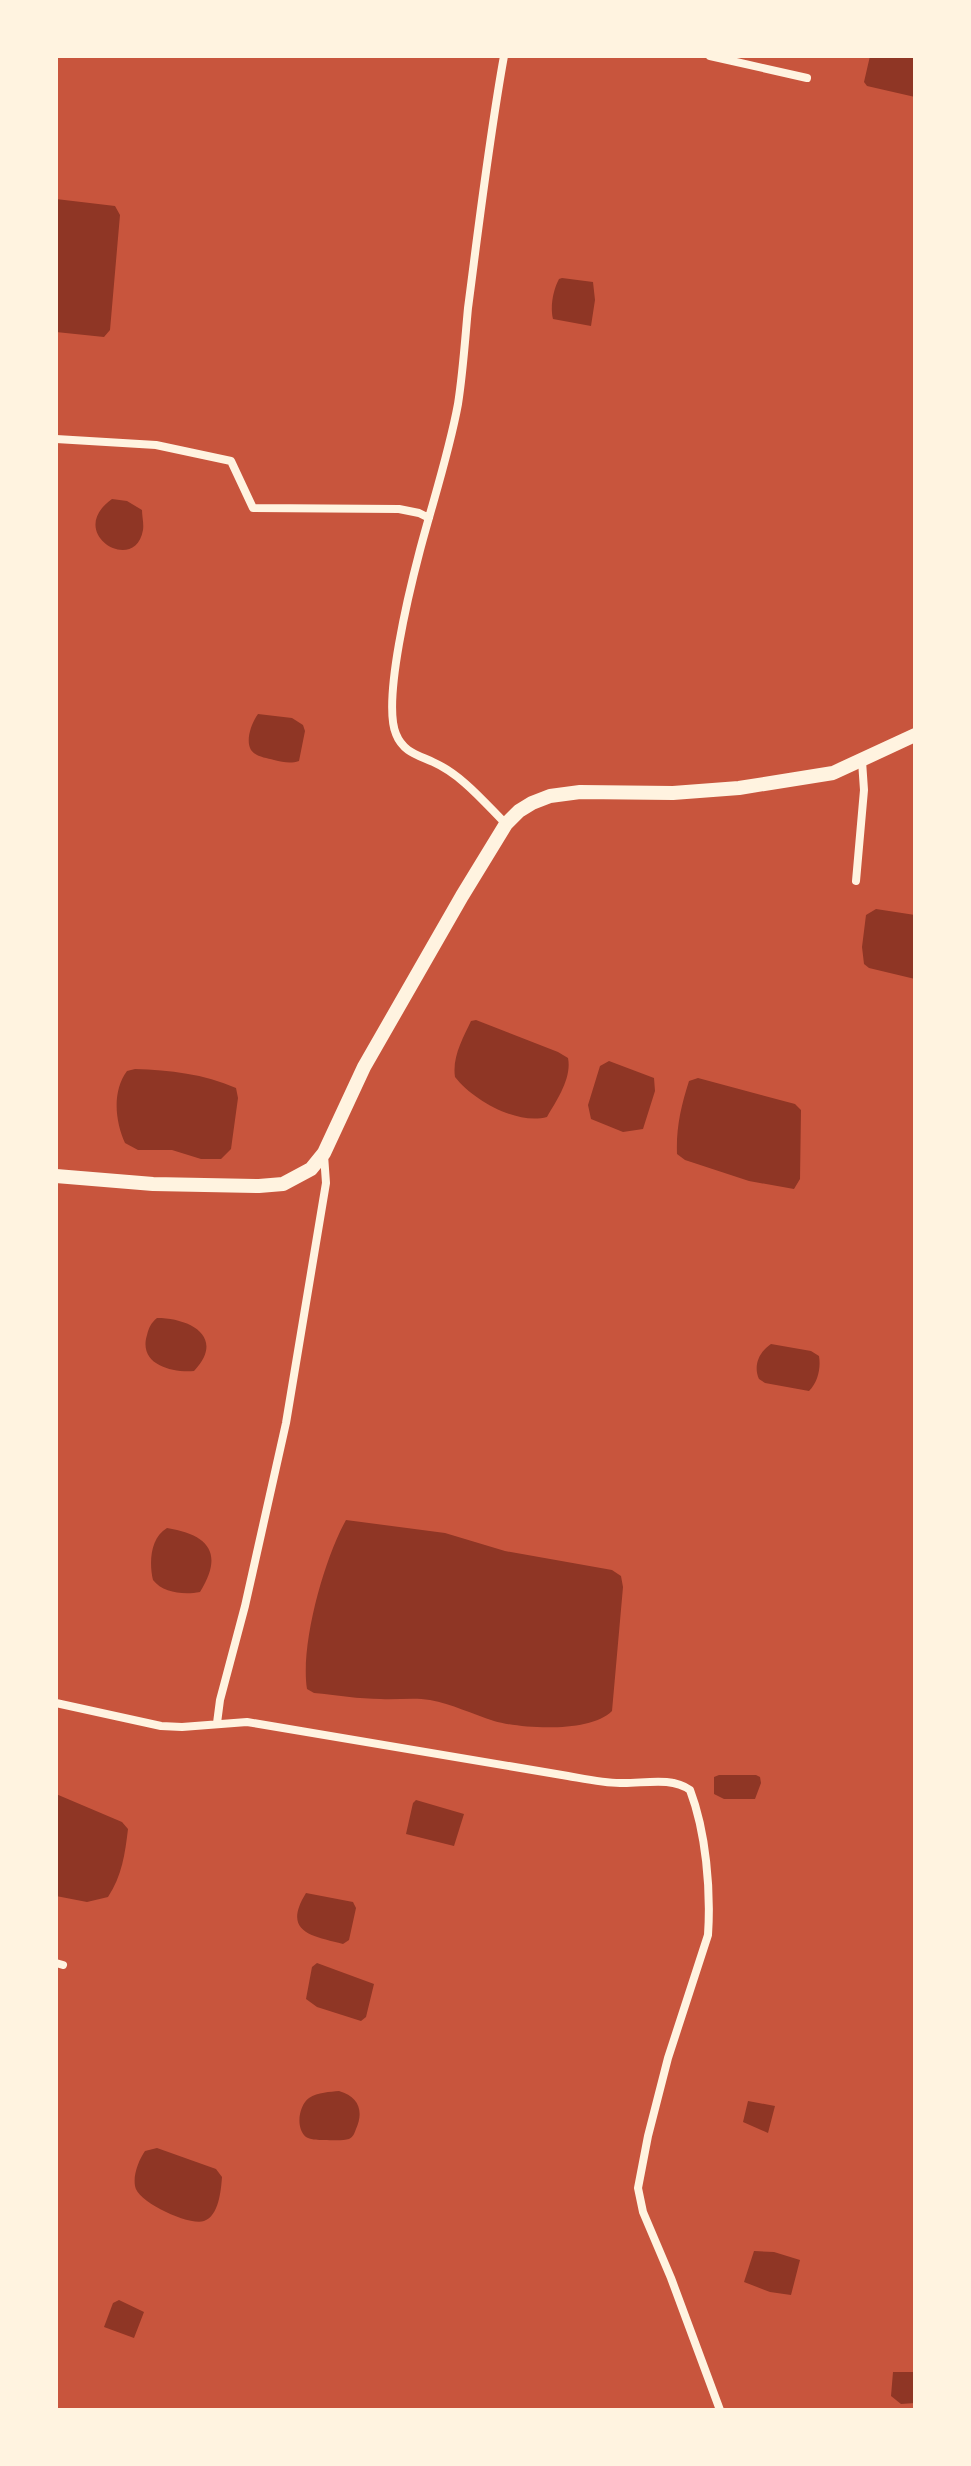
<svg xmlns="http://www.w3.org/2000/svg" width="971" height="2466" font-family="Barlow,sans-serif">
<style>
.water{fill:#8f3625}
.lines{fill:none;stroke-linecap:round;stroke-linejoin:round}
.minor{stroke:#fff3e0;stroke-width:8}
.secondary{stroke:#fff3e0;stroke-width:14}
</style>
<rect width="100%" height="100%" fill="#c8553d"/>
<!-- water -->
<path class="water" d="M 870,56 L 915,56 L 915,97 L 867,86 L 864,82 Z
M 56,199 L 115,206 L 120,215 L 110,330 L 104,337 L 56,332 Z
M 562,278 L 593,282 L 595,300 L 591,326 L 553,319 C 550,307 553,290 559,279 Z
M 112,499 L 127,501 L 142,510 C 142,516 144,524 143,530 C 135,576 64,533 112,499 Z
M 258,714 L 292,718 L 303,725 L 305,731 L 299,761 C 290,764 283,762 274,760 C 266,758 256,757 251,750 C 245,740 252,722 258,714 Z
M 876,909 L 915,915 L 915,979 L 869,968 L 864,964 L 862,947 L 866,915 Z
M 476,1020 L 558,1052 L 568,1058 C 572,1078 557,1100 547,1117 C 517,1125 474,1101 455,1077 C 452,1057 463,1038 471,1021 Z
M 609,1061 L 654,1078 L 655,1091 L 643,1129 L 623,1132 L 591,1119 L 588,1105 L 600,1066 Z
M 135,1069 C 170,1070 204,1074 236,1088 L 238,1098 L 231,1149 L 221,1159 L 201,1159 L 172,1150 L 138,1150 L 125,1143 C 115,1121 112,1091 127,1071 Z
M 698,1078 L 795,1104 L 801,1110 L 800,1179 L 794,1189 L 749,1181 L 685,1160 L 677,1154 C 676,1128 681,1106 689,1081 Z
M 157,1318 C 190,1318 226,1337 194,1371 C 171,1373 138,1364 147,1335 C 149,1327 151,1323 157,1318 Z
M 771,1344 L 811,1351 L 819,1356 C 821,1368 818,1382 809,1391 L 765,1383 L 759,1379 C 753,1366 759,1352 771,1344 Z
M 346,1520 L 445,1533 L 505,1551 L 612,1570 L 621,1576 L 623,1587 L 612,1711 C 590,1733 522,1729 494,1721 C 472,1714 452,1704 430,1700 C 414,1697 397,1700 381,1699 C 359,1699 336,1695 314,1693 L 307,1689 C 300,1645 324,1559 346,1520 Z
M 167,1528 C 209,1535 224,1553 200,1592 C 184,1595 163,1593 153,1580 C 149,1563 150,1538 167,1528 Z
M 719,1775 L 756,1775 L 760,1777 L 761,1783 L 755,1799 L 724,1799 L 714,1794 L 714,1777 Z
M 56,1794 L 122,1822 L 128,1829 C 125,1854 122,1876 108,1897 L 87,1902 L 56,1896 Z
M 416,1800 L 464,1814 L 454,1846 L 406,1834 L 413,1803 Z
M 306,1893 L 353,1902 L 356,1908 L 349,1940 L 343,1944 C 311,1936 282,1932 306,1893 Z
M 317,1963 L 374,1984 L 366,2017 L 361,2021 L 317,2007 L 306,1999 L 312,1967 Z
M 339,2091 C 359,2097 364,2111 356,2129 C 354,2134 354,2136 349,2139 C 343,2141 331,2140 324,2140 C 319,2140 311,2140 306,2137 C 295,2128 299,2105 309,2098 C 318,2092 330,2092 339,2091 Z
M 748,2101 L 775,2106 L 768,2133 L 743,2122 Z
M 157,2148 L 216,2169 L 222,2177 C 221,2190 219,2216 204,2221 C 189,2226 137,2202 135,2186 C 133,2174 139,2160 145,2151 Z
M 754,2251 L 774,2252 L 800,2260 L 791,2295 L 770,2292 L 744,2282 Z
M 119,2300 L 144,2312 L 134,2338 L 104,2327 L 113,2303 Z
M 893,2372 L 915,2372 L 915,2403 L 901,2404 L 891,2396 Z"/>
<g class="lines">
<!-- minor -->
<path class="minor" d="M 504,56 C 489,139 479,224 468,308 C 465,340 463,372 458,404 C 449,453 433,501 420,550 C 410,588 382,701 396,734 C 403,752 418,755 433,762 C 462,775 484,802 506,824
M 710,56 L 807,78
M 56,439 L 156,445 L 231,461 L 253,508 L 399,509 L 419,513 L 429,518
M 856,881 L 864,790 L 862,761
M 56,1703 L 161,1726 L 182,1727 L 247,1722 L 568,1776 C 585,1779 603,1783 620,1783 C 642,1784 671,1776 690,1790 C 706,1832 711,1890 708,1935 L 668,2058 L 648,2136 L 638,2188 L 643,2212 L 671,2278 L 720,2410
M 217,1723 L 220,1700 L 245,1606 L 286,1423 L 326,1183 L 324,1155
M 56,1963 L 63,1965"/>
<!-- secondary -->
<path class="secondary" d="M 56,1176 L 153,1184 L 259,1186 L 283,1184 L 311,1169 L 324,1153 L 364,1067 L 462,896 L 506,824 L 519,811 L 532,803 L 550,796 L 580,792 L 673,793 L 739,788 L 833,773 L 915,735"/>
</g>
<!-- border -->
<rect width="971" height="2466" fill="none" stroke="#fff3e0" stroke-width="116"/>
</svg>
